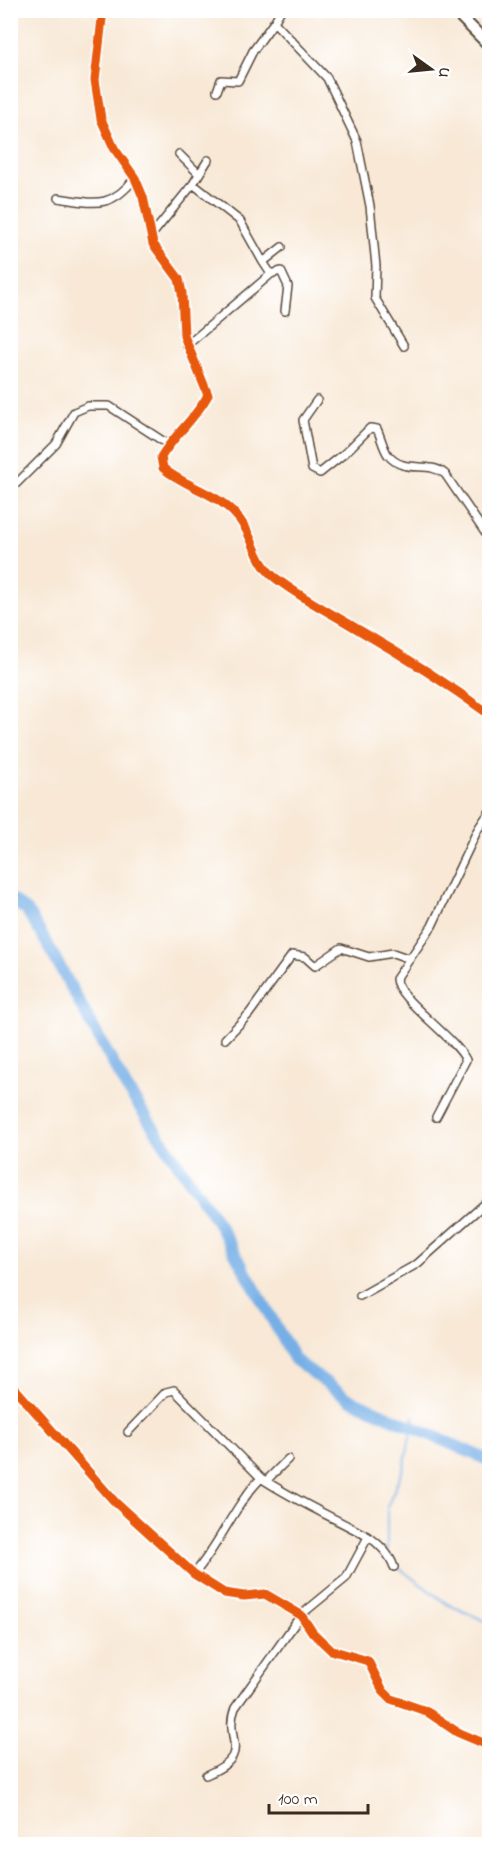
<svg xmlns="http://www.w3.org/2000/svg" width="500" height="1855" font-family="'Indie Flower',sans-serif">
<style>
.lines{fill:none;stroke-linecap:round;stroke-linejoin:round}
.stream{stroke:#76afe6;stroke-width:2}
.river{stroke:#76afe6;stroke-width:12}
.street-casing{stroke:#574639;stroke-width:10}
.secondary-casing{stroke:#574639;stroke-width:12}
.primary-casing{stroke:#574639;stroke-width:14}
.street{stroke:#fff;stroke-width:7}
.secondary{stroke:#fff;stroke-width:9}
.primary{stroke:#fff;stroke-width:10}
.cycleway-casing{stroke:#fff;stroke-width:13}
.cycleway{stroke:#e8590c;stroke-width:9}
</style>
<rect width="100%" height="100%" fill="#fff"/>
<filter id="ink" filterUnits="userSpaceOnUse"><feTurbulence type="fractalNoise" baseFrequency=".0167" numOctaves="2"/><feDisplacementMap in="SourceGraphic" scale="12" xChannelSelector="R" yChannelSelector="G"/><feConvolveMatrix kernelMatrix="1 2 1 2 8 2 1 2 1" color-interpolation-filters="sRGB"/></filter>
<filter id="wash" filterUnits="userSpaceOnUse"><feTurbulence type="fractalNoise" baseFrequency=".008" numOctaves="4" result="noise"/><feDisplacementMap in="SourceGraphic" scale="24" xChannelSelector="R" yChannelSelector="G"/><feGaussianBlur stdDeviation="1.35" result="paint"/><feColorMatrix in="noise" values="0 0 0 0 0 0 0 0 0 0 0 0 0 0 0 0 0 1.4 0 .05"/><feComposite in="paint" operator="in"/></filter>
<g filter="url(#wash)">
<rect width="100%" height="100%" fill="#f8e8d5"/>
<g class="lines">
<!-- stream -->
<path class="stream" d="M 387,1549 L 387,1507 L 404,1467 L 414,1416
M 395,1562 L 399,1568 L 447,1604 L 490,1623"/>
<!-- river -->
<path class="river" d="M 10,898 L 27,911 L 45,940 L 126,1087 L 218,1223 L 295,1360 L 349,1399 L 490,1461"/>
</g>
</g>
<g filter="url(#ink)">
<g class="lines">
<!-- street casing -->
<g class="street-casing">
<path id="street" d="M 281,10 L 274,22 L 327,78 L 357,141 L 370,206 L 376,266 L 375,298 L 404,346
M 217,91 L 221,80 L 238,81 L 253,51 L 274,22
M 179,154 L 199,174
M 193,184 L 240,221 L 263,262
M 58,198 C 94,203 110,210 135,178
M 151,236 L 193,184 L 208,160
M 271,274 L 281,271 L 288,286 L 285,311
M 186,346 L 271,274 L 263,262 L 282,247
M 317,400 L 303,420 L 312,469 L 320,473 L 345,453 L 370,428 L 377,429 C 381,437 383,448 388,455 C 404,475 428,460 445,474 L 490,540
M 10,490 L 56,444 L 74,412 L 88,406 L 109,406 L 169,445
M 225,1039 L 249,1014 L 292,955 L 305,957 L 315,966 L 341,948 L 369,957 L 393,953 L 410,959
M 436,1117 L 466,1060 C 456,1038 396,998 396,979 L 432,926 L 478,829 L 490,811
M 360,1296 L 417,1264 L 490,1199
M 10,1383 L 115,1502 L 194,1574 L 224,1593 L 244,1596 L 265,1594 L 301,1615 L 313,1633 L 331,1650 L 368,1661 L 383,1691 L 391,1699 L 426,1711 L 457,1732 L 490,1746
M 128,1432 L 166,1392 L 174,1390 L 261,1478
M 266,1481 L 288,1459
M 194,1574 C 220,1544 233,1507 261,1478 C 294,1500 332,1517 367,1536 C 379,1543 390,1555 394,1567
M 206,1775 C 256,1754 222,1740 235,1708 L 301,1615 L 346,1578 L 368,1537
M 488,1844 L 490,1838"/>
</g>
<!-- secondary casing -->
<g class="secondary-casing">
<path id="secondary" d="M 103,10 L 95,80 L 101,119 L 114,148 L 135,178 L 143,197 L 153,244 L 179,279 L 182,293 L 184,336 L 208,395 C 196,418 175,434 161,457 L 163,468 C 182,485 212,491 233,512 C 254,532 253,559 273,576 C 300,598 330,612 359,630 C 404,656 448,684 490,715"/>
</g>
<!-- primary casing -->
<g class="primary-casing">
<path id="primary" d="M 454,10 L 490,46"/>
</g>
<!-- street -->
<use href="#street" class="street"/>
<!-- secondary -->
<use href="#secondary" class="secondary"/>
<!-- primary -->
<use href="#primary" class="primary"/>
<!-- cycleway casing -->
<g class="cycleway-casing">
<path id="cycleway" d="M 103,10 L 95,80 L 101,119 L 114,148 L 135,178 L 143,197 L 153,244 L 179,279 L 182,293 L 184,336 L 208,395 C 196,418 175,434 161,457 L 163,468 C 182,485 212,491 233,512 C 254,532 253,559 273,576 C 300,598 330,612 359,630 C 404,656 448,684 490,715
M 10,1383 L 115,1502 L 194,1574 L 224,1593 L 244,1596 L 265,1594 L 301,1615 L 313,1633 L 331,1650 L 368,1661 L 383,1691 L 391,1699 L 426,1711 L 457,1732 L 490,1746"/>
</g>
<!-- cycleway -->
<use href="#cycleway" class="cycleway"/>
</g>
</g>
<!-- margin -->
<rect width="500" height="1855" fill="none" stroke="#fff" stroke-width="36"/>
<!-- north arrow -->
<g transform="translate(431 69) rotate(105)" stroke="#ffffff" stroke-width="4.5" paint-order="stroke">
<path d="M0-4.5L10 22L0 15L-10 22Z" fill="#3b2a1e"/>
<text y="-9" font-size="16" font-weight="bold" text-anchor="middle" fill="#3b2a1e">U</text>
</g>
<!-- scale -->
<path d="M269 1804v9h99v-9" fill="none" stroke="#3b2a1e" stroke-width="3"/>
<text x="278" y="1804" font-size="18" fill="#3b2a1e" stroke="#ffffff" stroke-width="4.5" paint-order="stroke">100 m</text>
</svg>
